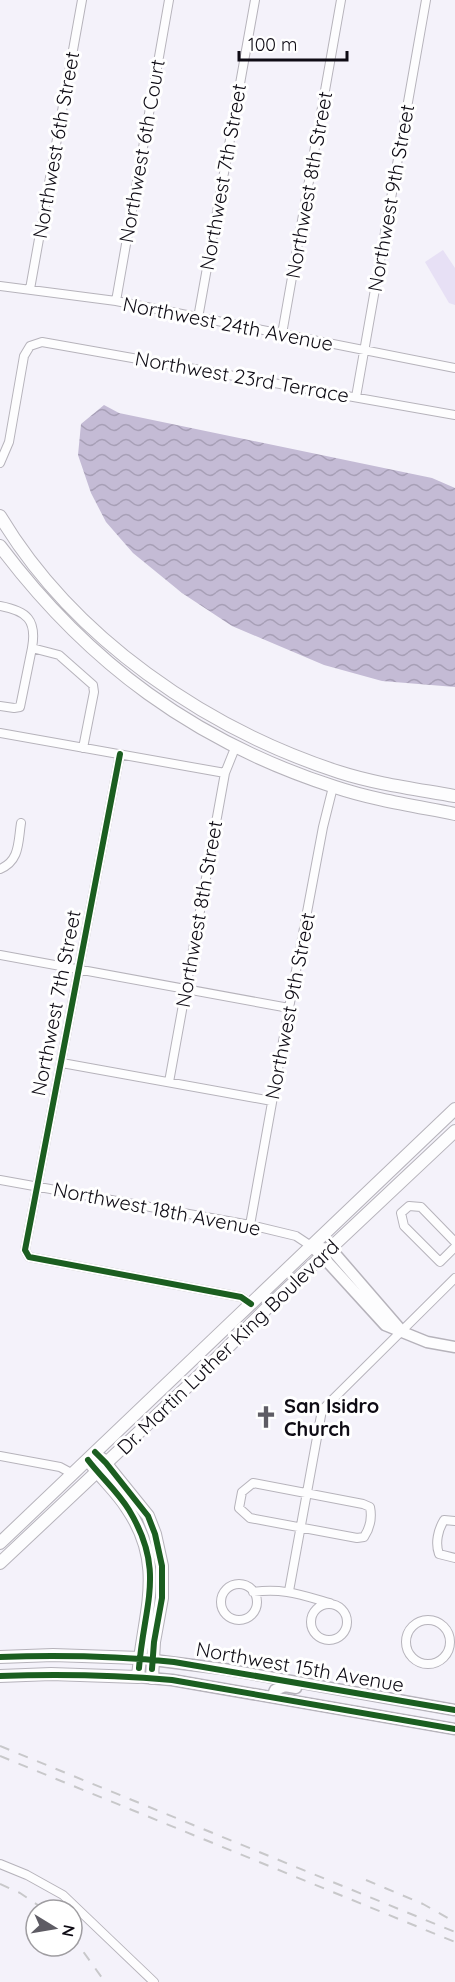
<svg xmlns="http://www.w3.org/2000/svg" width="455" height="1982" font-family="Quicksand,sans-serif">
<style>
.park{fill:#e7e0f5}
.water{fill:url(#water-waves)}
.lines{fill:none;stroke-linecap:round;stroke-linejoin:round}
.minor-casing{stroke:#b6b3bb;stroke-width:10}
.tertiary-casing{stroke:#b6b3bb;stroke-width:13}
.secondary-casing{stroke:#b6b3bb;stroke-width:14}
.minor{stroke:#fdfdfe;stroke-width:8}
.tertiary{stroke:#fdfdfe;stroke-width:10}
.secondary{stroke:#fdfdfe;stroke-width:12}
.rail{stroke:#c8c8ca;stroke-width:2;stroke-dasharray:10 10;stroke-linecap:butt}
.cycleway-casing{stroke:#fff;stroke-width:10}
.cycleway{stroke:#1b5e20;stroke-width:6}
.labels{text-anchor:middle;stroke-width:6;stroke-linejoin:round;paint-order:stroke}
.street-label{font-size:20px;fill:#0e0b14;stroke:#fff}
.poi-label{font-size:20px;font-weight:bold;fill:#0e0b14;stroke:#fff;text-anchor:start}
</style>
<defs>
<pattern id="water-waves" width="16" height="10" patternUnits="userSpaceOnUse" patternTransform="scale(1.5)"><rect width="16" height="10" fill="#c4bbd5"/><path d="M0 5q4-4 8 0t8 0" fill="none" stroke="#a79fb6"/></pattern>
</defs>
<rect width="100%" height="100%" fill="#f4f2fa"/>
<!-- park -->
<path class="park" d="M 443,250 L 455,268 L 455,305 L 449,303 L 425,262 Z"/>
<!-- water -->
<path class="water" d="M 104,405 L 119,413 L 432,478 L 455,488 L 455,687 L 382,681 L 324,665 L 232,626 L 182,593 L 133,553 L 106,522 L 91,493 L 78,455 L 81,424 Z"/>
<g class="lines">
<!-- minor casing -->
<g class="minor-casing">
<path id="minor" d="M 0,286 L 116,301 L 455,368
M 30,289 L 82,0
M 116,301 L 169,0
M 198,318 L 255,0
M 282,334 L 341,0
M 356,397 L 426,0
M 0,463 L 9,442 L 24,356 L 30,346 L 42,342 L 455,415
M 0,606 C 27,611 37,620 32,648 L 59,655 L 93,685 L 94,692 L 83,748
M 0,706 L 14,708 L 20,707 L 32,648
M 0,733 L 225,773
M 120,754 L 25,1250 L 29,1257 L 241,1297 L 251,1304
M 0,869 C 20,861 18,842 21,823
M 0,955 L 289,1008
M 62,1063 L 272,1101
M 169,1082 L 225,773 L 235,748
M 0,1180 L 250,1225 L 296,1236 L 311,1246
M 250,1225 L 289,1008 L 323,827 L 333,787
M 455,1242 L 421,1207 L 409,1206 L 401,1213 L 404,1226 L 440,1262 L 455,1247
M 0,1456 L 60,1467 L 73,1474
M 253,1483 L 363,1504 L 370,1507 C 372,1517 370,1528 364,1537 L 357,1538 L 250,1518 L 239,1508 L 242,1492 Z
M 455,1521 L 444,1520 C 438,1530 435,1543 439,1554 L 455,1558
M221 1602a18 18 0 1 1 36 0a18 18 0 1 1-36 0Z
M 289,1591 L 322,1410 L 455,1278
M 253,1592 C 284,1588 301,1595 330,1603
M311 1622a18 18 0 1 1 36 0a18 18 0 1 1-36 0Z
M406 1642a22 22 0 1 1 44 0a22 22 0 1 1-44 0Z
M 0,1864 L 27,1875 L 63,1895 L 154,1982"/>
</g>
<!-- tertiary casing -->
<g class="tertiary-casing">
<path id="tertiary" d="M 311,1246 L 323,1257 L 385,1325 L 427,1342 L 455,1347
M 322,1248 L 331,1249 L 401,1330
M 145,1659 L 224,1669 L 455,1710
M 138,1677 L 172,1680 L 455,1729
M 272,1697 L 275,1690 L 285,1686 L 296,1688"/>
</g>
<!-- secondary casing -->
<g class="secondary-casing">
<path id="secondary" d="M 0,516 C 73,638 206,729 339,772 C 376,784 416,789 455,796
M 0,546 C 88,663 195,742 335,787 C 374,800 415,806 455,814
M 102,1459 L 148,1516 L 155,1534 L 162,1566 L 162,1598 L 154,1642 L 152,1678
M 0,1543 L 455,1109
M 0,1563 L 206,1369 L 269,1306 L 455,1131
M 0,1657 L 53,1655 L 140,1658
M 0,1676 L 51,1674 L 138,1677 C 143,1614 167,1566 127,1508 C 117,1492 103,1480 92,1465"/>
</g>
<!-- minor -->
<use href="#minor" class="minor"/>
<!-- tertiary -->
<use href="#tertiary" class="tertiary"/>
<!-- secondary -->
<use href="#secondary" class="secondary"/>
<!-- rail -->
<path class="rail" d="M 0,1746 L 455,1932
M 0,1756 L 455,1942
M 366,1880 L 423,1904 L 455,1922
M 0,1884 L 20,1893 L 45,1910
M 72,1936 L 105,1982"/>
<!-- cycleway casing -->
<g class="cycleway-casing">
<path id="cycleway" d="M 120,754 L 25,1250 L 29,1257 L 241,1297 L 251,1304
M 95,1452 L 106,1463 L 148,1516 L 155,1534 L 162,1566 L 162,1598 L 154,1642 L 152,1669
M 88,1460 C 101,1477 118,1492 129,1510 C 166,1571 144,1604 139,1668
M 0,1657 C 59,1655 116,1656 174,1662 L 455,1710
M 0,1676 C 58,1674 115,1675 172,1680 L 455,1729"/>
</g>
<!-- cycleway -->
<use href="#cycleway" class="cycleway"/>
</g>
<!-- icons -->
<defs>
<g id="church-bare" transform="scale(1.8)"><path d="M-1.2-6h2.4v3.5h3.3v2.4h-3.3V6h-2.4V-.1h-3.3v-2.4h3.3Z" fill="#5e5c64" stroke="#fff" stroke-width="2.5" paint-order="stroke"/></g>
</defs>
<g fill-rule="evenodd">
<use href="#church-bare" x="266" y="1417"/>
</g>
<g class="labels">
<!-- street labels -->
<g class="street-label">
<text transform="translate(56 145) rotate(-80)" y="7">Northwest 6th Street</text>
<text transform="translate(142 151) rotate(-80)" y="7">Northwest 6th Court</text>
<text transform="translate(223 177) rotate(-80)" y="7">Northwest 7th Street</text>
<text transform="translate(309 185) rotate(-80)" y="7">Northwest 8th Street</text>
<text transform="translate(391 198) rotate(-80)" y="7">Northwest 9th Street</text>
<text transform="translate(228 324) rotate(11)" y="7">Northwest 24th Avenue</text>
<text transform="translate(242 377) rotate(10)" y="7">Northwest 23rd Terrace</text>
<text transform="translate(199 914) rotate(-80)" y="7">Northwest 8th Street</text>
<text transform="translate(56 1003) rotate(-79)" y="7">Northwest 7th Street</text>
<text transform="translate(290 1006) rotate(-79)" y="7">Northwest 9th Street</text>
<text transform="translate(157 1209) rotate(11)" y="7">Northwest 18th Avenue</text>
<text transform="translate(228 1347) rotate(-44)" y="7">Dr. Martin Luther King Boulevard</text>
<text transform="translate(300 1667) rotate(10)" y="7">Northwest 15th Avenue</text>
</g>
<!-- poi labels -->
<g class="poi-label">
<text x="284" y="1413">San Isidro<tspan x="284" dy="23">Church</tspan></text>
</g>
</g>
<!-- north arrow -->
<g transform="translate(54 1928) rotate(101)"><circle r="28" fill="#ffffff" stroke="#9f9da1" stroke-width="1.5"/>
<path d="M0-4.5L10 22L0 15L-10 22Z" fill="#5e5c64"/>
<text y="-9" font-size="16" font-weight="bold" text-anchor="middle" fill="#0e0b14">N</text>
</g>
<!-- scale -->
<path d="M239 51v9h108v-9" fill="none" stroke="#0e0b14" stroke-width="3"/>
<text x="248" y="51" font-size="18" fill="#0e0b14" stroke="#ffffff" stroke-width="4.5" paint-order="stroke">100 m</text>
</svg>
